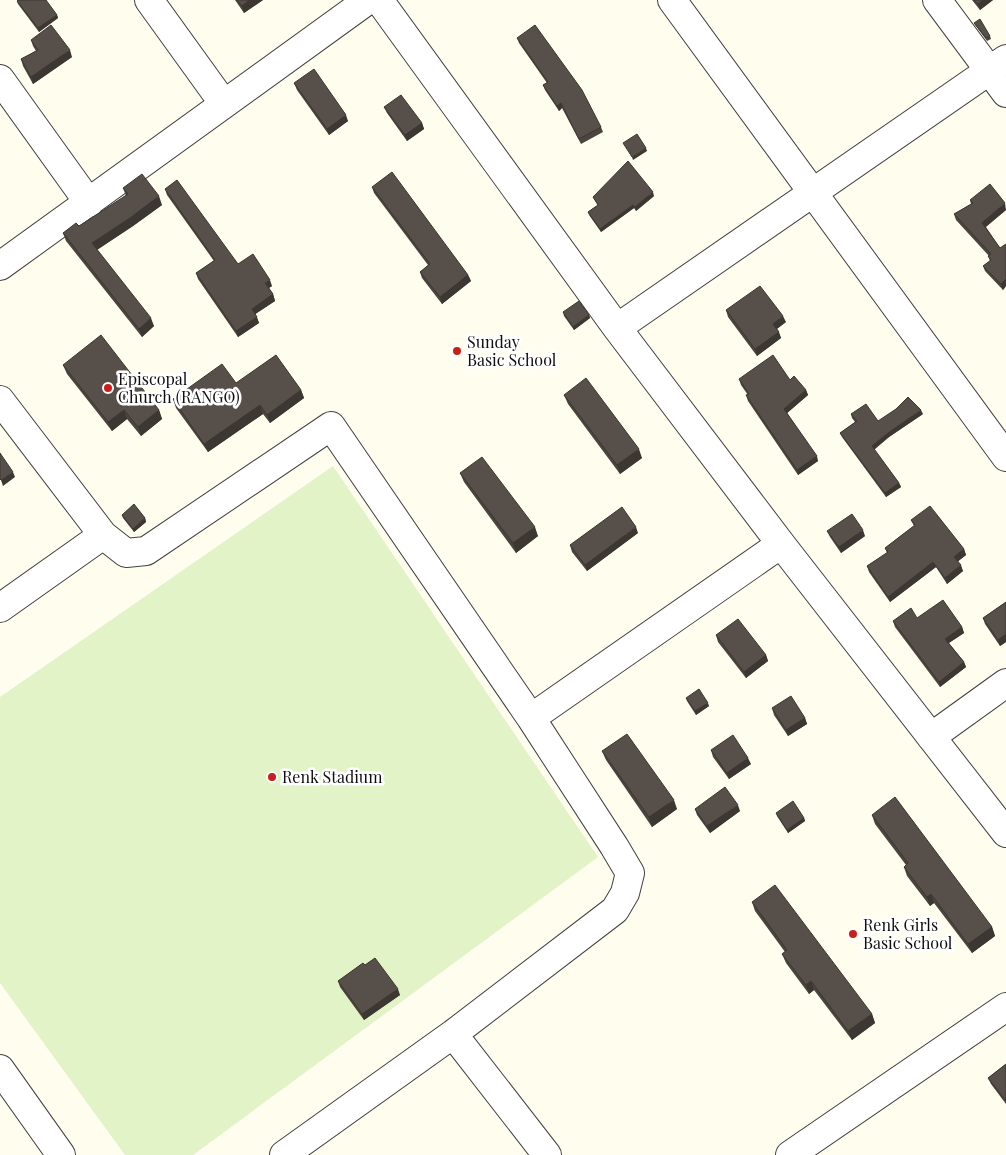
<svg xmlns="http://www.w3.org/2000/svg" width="1006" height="1155" font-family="'Playfair Display',serif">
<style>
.pitch{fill:#e1f3c7}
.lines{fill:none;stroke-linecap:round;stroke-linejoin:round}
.minor-casing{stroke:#414141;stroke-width:30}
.minor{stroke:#fff;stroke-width:28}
.wall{fill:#4b443f}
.shaded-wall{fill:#3d3733}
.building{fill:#574f49;stroke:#3d3733}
.poi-dot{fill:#c7201c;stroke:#fff;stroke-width:2}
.labels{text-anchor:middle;stroke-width:5;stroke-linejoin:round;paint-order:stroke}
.poi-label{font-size:16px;fill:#0e0e0e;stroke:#fff;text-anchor:start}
</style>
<rect width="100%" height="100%" fill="#fffdee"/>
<!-- pitch -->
<path class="pitch" d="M 333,466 L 598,857 L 193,1155 L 125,1155 L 0,983 L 0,697 Z"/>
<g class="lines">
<!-- minor casing -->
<g class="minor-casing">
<path id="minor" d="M 149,0 L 224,104
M 379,0 L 617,328 L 781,544 L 1006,833
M 672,0 L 1006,457
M 937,0 L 1006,93
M 0,79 L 89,203
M 0,266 L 368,0
M 617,328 L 1006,59
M 0,400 L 103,535 L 0,608
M 103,535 L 126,553 L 146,551 L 331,426 L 531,718 L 614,846 L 630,873 L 625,893 L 615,910 L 453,1034 L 284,1155
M 531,718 L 781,544
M 931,737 L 1006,683
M 453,1034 L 547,1155
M 0,1069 L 61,1155
M 790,1155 L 1006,1007"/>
</g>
<!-- minor -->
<use href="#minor" class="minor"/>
</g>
<!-- wall -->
<path class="wall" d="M 235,0 L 263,0 L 244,13 Z
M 972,0 L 993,0 L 980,10 Z
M 17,1 L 57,15 L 58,18 L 39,32 L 18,4 Z
M 974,23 L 990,36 L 991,39 L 987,41 L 976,26 Z
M 517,38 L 601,127 L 603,132 L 581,144 L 562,108 L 559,111 L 545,90 L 543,85 L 547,83 L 519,43 Z
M 31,40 L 72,57 L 33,84 L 23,66 L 21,59 L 36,51 L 33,46 Z
M 294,83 L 348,121 L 329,135 L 297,90 Z
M 384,107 L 422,123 L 424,129 L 407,141 L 387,113 Z
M 372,187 L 468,275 L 471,281 L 442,304 L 422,278 L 420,272 L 428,265 L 374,193 Z
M 123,188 L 162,205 L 133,226 L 97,250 L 154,326 L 142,337 L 66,241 L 63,233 L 79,226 L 126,196 Z
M 165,189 L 238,264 L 272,286 L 269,288 L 273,294 L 275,301 L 255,314 L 259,323 L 238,337 L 198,279 L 196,273 L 214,261 L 167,195 Z
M 654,196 L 636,211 L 634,208 L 601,232 L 589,215 L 588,212 L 598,205 L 593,197 Z
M 970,200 L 1006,210 L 986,227 L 1000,248 L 1006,244 L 1006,286 L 1003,290 L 985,271 L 983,266 L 990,261 L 988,256 L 989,256 L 956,220 L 954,214 L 971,204 Z
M 726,310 L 786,322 L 777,329 L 781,338 L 757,356 L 728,317 Z
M 563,312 L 589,315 L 590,318 L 574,330 L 564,316 Z
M 63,365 L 159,410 L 162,419 L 141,436 L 127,419 L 112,431 L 67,374 Z
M 739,379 L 790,380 L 806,390 L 808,395 L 787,413 L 818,461 L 798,475 L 748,401 L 746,395 L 748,395 L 741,385 Z
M 236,383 L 301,390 L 304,398 L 270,423 L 263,414 L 208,452 L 176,408 L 173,399 Z
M 564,395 L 642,458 L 620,474 L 568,404 Z
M 851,414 L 878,421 L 923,414 L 889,437 L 874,450 L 899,483 L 901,487 L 886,497 L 842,437 L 840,433 L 855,422 L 852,418 Z
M 460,473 L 538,536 L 516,553 L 464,482 Z
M 122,515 L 145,518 L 146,522 L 134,532 L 123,518 Z
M 911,520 L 964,549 L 966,555 L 958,561 L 963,571 L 947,584 L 936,567 L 890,602 L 869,572 L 867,566 L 887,553 L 885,548 L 914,526 Z
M 827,531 L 865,536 L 841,553 L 830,537 Z
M 638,533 L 587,571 L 572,552 L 570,545 Z
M 1006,602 L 1006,642 L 1000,646 L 985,624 L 983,618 Z
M 917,618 L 962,627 L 964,633 L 949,643 L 964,662 L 966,667 L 940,687 L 895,627 L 893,621 Z
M 716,635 L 766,655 L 768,661 L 746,678 L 718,642 Z
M 686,698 L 709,706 L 696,715 L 687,701 Z
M 772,708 L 805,718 L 807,724 L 788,736 L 774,715 Z
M 711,750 L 751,764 L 729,779 L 713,757 Z
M 602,751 L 677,809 L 652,827 L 606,760 Z
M 695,809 L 740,811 L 710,833 L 697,815 Z
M 776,813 L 804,818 L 805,821 L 788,833 L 777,816 Z
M 872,815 L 992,927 L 995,936 L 972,953 L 934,903 L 930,906 L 907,876 L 904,867 L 906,865 L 875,824 Z
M 752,902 L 872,1014 L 875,1023 L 852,1040 L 814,990 L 809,994 L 786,963 L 782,954 L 785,952 L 755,911 Z
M 365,965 L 400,995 L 364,1020 L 340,987 L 338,981 Z
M 1006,1064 L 1006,1104 L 991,1084 L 988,1078 Z"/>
<!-- shaded-wall -->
<path class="shaded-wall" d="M 249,0 L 263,0 L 244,13 L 242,6 Z
M 983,0 L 993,0 L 980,10 L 978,4 Z
M 57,15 L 58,18 L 39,32 L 38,28 Z
M 70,50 L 72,57 L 33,84 L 31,77 Z
M 561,103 L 562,108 L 559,111 L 557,106 Z
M 346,115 L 348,121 L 329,135 L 327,129 Z
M 422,123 L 424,129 L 407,141 L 405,135 Z
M 646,148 L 647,151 L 633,160 L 632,157 Z
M 653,192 L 654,196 L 636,211 L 635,207 Z
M 159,196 L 162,205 L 133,226 L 95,251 L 92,243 Z
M 1005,203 L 1006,210 L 984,228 L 982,223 Z
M 633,205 L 634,208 L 601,232 L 600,229 Z
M 468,275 L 471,281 L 442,304 L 440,297 Z
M 1006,279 L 1006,286 L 1003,290 L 1001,284 Z
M 270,280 L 272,286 L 267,289 L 265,283 Z
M 273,294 L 275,301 L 254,315 L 252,309 Z
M 589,315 L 590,318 L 574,330 L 573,327 Z
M 783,316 L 786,322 L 775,330 L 773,324 Z
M 257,317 L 259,323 L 238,337 L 236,331 Z
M 151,318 L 154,326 L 142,337 L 139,329 Z
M 779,332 L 781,338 L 757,356 L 755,349 Z
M 301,390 L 304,398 L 270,423 L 267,415 Z
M 806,390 L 808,395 L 786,414 L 784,409 Z
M 260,405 L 263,414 L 208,452 L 204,444 Z
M 124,410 L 127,419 L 112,431 L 108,422 Z
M 159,410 L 162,419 L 141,436 L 138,427 Z
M 921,410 L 923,414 L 889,437 L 873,450 L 872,446 L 888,433 Z
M 639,449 L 642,458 L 620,474 L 617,465 Z
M 817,456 L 818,461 L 798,475 L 797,470 Z
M 13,472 L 15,477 L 3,486 L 1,480 Z
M 899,483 L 901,487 L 886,497 L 885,493 Z
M 145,518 L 146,522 L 134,532 L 133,529 Z
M 535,527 L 538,536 L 516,553 L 513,543 Z
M 636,527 L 638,533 L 587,571 L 585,565 Z
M 863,530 L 865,536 L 841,553 L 839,547 Z
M 964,549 L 966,555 L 956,563 L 954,557 Z
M 933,562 L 936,567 L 890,602 L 888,597 Z
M 961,565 L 963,571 L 947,584 L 945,578 Z
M 962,627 L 964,633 L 947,644 L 945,639 Z
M 1006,634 L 1006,642 L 1000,646 L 998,640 Z
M 766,655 L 768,661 L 746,678 L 744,672 Z
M 964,662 L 966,667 L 940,687 L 939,682 Z
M 708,703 L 709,706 L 696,715 L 695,711 Z
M 805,718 L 807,724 L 788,736 L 786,730 Z
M 748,758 L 751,764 L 729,779 L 727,773 Z
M 674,800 L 677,809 L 652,827 L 649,817 Z
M 738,805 L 740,811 L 710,833 L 707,826 Z
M 804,818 L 805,821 L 788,833 L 787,830 Z
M 931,894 L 934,903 L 930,906 L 927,897 Z
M 992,927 L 995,936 L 972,953 L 968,944 Z
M 811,981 L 814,990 L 809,994 L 806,985 Z
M 398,989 L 400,995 L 364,1020 L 362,1014 Z
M 872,1014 L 875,1023 L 852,1040 L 848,1031 Z"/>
<!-- building -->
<path class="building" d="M 18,0 L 46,0 L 57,15 L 38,28 L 17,1 Z
M 237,0 L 249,0 L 242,6 Z
M 974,0 L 983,0 L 978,4 Z
M 980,19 L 990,36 L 986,38 L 974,23 Z
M 51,25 L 70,50 L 31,77 L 21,59 L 38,50 L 31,40 Z
M 535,25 L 582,90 L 601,127 L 579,139 L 561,103 L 557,106 L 543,85 L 548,82 L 517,38 Z
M 314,69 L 346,115 L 327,129 L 294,83 Z
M 401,95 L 422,123 L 405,135 L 384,107 Z
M 637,134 L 646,148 L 632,157 L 623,143 Z
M 628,161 L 653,192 L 635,207 L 633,205 L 600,229 L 588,212 L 598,205 L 593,197 Z
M 392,172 L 468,275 L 440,297 L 420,272 L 430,264 L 372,187 Z
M 142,174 L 159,196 L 130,218 L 92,243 L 151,318 L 139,329 L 63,233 L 76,223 L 79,226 L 128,194 L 123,188 Z
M 177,180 L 238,264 L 253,254 L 270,280 L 265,283 L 273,294 L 252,309 L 257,317 L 236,331 L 196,273 L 215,260 L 165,189 Z
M 990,184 L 1005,203 L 982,223 L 1000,248 L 1006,244 L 1006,279 L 1001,284 L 983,266 L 991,260 L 988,256 L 991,254 L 954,214 L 973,203 L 970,200 Z
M 760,286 L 783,316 L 773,324 L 779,332 L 755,349 L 726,310 Z
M 579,301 L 589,315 L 573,327 L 563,312 Z
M 101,335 L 159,410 L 138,427 L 124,410 L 108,422 L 63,365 Z
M 276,355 L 301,390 L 267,415 L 260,405 L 204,444 L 173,399 L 222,364 L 236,383 Z
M 773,355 L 790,380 L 794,376 L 806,390 L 784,409 L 817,456 L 797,470 L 746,395 L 749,394 L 739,379 Z
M 586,378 L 639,449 L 617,465 L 564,395 Z
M 908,397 L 921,410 L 888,433 L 872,446 L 899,483 L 885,493 L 840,433 L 857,421 L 851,414 L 866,404 L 878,421 L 896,409 Z
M 0,453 L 13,472 L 1,480 L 0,479 Z
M 482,457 L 535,527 L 513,543 L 460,473 Z
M 134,504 L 145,518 L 133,529 L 122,515 Z
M 930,506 L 964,549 L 954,557 L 961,565 L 945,578 L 933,562 L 888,597 L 867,566 L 888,552 L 885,548 L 915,525 L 911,520 Z
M 622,507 L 636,527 L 585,565 L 570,545 Z
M 852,514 L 863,530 L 839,547 L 827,531 Z
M 943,600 L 962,627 L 945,639 L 964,662 L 939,682 L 893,621 L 911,608 L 917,618 Z
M 1006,602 L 1006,634 L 998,640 L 983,618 Z
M 738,619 L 766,655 L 744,672 L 716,635 Z
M 699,689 L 708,703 L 695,711 L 686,698 Z
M 791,696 L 805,718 L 786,730 L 772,708 Z
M 627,734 L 674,800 L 649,817 L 602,751 Z
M 733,735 L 748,758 L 727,773 L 711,750 Z
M 725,787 L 738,805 L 707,826 L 695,809 Z
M 895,797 L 992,927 L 968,944 L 931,894 L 927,897 L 904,867 L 908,863 L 872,815 Z
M 793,801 L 804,818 L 787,830 L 776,813 Z
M 775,885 L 872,1014 L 848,1031 L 811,981 L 806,985 L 782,954 L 787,950 L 752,902 Z
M 375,958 L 398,989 L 362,1014 L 338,981 L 363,963 L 365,965 Z
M 1006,1064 L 1006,1101 L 988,1078 Z"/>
<!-- markers -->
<g class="poi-dot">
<circle cx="457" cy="351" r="5"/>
<circle cx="108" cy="388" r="5"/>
<circle cx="272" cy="777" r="5"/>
<circle cx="853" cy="934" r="5"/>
</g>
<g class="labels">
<!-- poi labels -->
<g class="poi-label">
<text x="467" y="348">Sunday<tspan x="467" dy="18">Basic School</tspan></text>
<text x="118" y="385">Episcopal<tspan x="118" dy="18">Church (RANGO)</tspan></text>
<text x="282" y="783">Renk Stadium</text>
<text x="863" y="931">Renk Girls<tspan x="863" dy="18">Basic School</tspan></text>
</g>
</g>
</svg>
